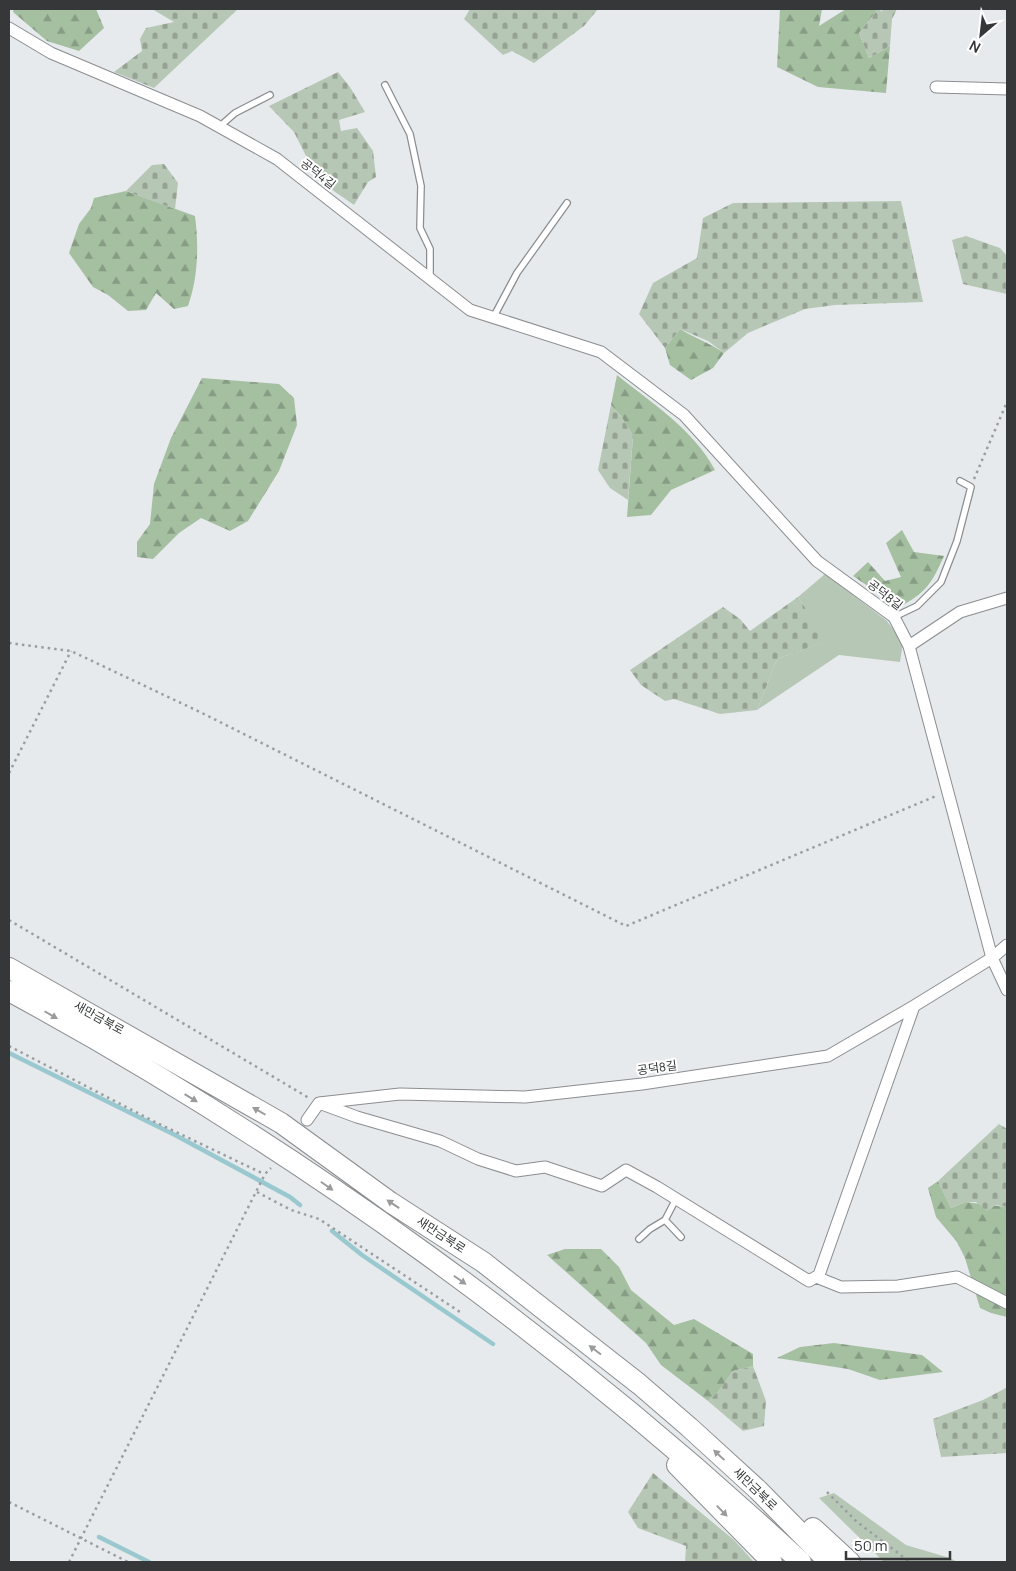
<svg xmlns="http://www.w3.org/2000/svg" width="1016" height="1571" font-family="Manrope,'Noto Sans KR',sans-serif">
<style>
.green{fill:#b7c7b5}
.forest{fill:url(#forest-firs)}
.cemetery{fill:url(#cemetery-stones)}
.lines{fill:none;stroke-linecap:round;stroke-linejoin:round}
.stream{stroke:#99c9cf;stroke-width:4.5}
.lane-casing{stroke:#8a8e91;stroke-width:8}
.street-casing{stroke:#8a8e91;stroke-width:13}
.highway-casing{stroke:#8a8e91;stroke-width:22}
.path{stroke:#9b9ea0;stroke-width:2.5;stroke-dasharray:2.5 4;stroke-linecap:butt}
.lane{stroke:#fff;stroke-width:5.5}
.street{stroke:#fff;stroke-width:11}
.highway{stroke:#fff;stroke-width:20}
.oneway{fill:#9a9b9c}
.labels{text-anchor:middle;stroke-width:4;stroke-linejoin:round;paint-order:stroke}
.street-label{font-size:12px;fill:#353738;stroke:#fff}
</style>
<defs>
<pattern id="forest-firs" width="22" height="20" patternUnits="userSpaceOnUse" patternTransform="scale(1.25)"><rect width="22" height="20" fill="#a5bfa1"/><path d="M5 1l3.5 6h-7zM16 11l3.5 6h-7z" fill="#879c84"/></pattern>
<pattern id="cemetery-stones" width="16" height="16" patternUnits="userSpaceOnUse" patternTransform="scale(1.25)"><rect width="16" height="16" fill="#b7c7b5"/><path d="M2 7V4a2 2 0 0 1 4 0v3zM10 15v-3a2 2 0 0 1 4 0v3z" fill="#96a294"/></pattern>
</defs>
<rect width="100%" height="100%" fill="#e6eaed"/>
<!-- green -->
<path class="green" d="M 825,574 L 887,621 L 903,643 L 900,662 L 839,655 L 757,710 L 777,659 L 826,641 L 798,597 Z
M 834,1493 L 906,1545 L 950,1558 L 957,1562 L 884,1562 L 819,1498 Z"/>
<!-- forest -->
<path class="forest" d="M 14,9 L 96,9 L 104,28 L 79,51 L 47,41 L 13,12 Z
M 780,9 L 822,9 L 819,26 L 846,9 L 878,9 L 859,33 L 869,58 L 890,46 L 886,93 L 818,87 L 777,67 Z
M 126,191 L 195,216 C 199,246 198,278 188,306 L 174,309 L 156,293 L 146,310 L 128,311 L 108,295 L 93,287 L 69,253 L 79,224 L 91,208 L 94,198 Z
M 680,329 C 695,338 710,343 724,353 L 713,368 L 691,380 L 670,365 L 665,348 Z
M 617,375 C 653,404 693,429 715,470 L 671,490 L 651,515 L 627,517 L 633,436 L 621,416 L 611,405 Z
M 202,378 L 279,384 L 294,398 L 297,425 L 279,471 L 248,521 L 230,531 L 201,518 L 179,533 L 153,559 L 137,557 L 137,542 L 150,524 L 154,484 L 171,438 Z
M 902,530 L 914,552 L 944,556 C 932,583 926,593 899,607 L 853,576 L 868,562 L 885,581 L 901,577 L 886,543 Z
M 938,1181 L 951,1208 L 965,1202 L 1007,1207 L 1007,1317 L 991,1313 L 980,1308 L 965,1258 L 957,1242 L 936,1217 L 928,1188 Z
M 565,1249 L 601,1249 L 619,1267 L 631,1290 L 674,1325 L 694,1319 L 753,1354 L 753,1366 L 733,1371 L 718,1392 L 708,1401 L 661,1365 L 646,1343 L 547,1255 Z
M 834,1343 L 922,1355 L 943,1372 L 880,1380 L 848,1369 L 777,1358 L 800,1347 Z"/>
<!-- cemetery -->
<path class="cemetery" d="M 152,9 L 238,9 L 154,88 L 114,72 L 142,51 L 140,39 L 146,28 L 174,22 Z
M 470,9 L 598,9 L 584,26 L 534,63 L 512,51 L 503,55 L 464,19 Z
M 878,9 L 883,12 L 881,9 L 897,9 L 892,19 L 890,46 L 869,58 L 859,33 Z
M 338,72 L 350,87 L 365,112 L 339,120 L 341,131 L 357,128 L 373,151 L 376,177 L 368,182 L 354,205 L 328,187 L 309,162 L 294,132 L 269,106 Z
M 164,164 L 178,183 L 175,209 L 126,191 L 152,165 Z
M 901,201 L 923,302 L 835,305 L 805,309 L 748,333 L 724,353 L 708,341 L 680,329 L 665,348 L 639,314 L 653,283 L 697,258 L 703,218 L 733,203 Z
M 966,236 L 1000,248 L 1007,256 L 1007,294 L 963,284 L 952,240 Z
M 611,405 L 621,416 L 633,436 L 628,500 L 610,488 L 598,470 Z
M 798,597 L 827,641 L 777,659 L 757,710 L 720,714 L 674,699 L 665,701 L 641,685 L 630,670 L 723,607 L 740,619 L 750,631 Z
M 999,1124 L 1007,1129 L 1007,1207 L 996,1205 L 987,1211 L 976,1202 L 965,1202 L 951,1208 L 938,1181 Z
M 753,1366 L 766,1401 L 764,1426 L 743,1431 L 708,1401 L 718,1392 L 733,1371 Z
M 1006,1388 L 1007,1453 L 941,1457 L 933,1419 L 983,1400 Z
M 653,1473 L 734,1540 L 754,1562 L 685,1562 L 686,1546 L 638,1528 L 628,1512 Z"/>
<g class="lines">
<!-- stream -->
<path class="stream" d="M 9,1053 L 175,1135 L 290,1197 L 300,1205
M 332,1231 L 362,1255 L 493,1344
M 99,1537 L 149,1562"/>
<!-- lane casing -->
<g class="lane-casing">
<path id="lane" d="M 385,85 L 410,134 L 421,186 L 420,228 L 430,249 L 430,277
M 219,127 L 235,113 L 270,95
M 493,318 L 517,273 L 567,203
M 894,617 L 917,606 L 941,582 L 957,541 L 971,487 L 960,481
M 676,1199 L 665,1220 L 681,1237
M 639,1239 L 650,1229 L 665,1220"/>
</g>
<!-- street casing -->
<g class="street-casing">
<path id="street" d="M 9,28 L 51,53 L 200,116 L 277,159 L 470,310 L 601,352 L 684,415 L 817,561 L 894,617 L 909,646 L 992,958 L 1007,990
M 936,87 L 1007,89
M 909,646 L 960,612 L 1007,598
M 319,1103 L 357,1117 L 440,1141 L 478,1159 L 516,1171 L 545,1167 L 602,1186 L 626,1170 L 657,1187 L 809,1281 L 819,1275 L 914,1006
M 307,1120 L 319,1103 L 400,1094 L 525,1097 L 642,1084 L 828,1056 L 914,1006 L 992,958 L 1007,945
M 816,1277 L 841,1287 L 898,1286 L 957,1277 L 1007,1303"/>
</g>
<!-- highway casing -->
<g class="highway-casing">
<path id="highway" d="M 9,968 L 281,1123 L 390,1202 L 483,1262 L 639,1384 L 689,1427 L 758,1490 L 829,1562
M 9,991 C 292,1144 566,1343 801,1562
M 677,1465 L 772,1562
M 813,1528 L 850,1562"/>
</g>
<!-- path -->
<path class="path" d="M 974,479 L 1007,402
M 9,643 L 71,651 L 202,713 L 626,926 L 936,796
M 9,773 L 71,651
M 9,920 L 309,1098
M 9,1046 L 155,1122 L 264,1174
M 257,1192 L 291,1210 L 319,1219 L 463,1314
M 827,1492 L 857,1522 L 910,1562
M 9,1502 L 128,1562
M 69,1562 L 265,1174 L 271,1168"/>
<!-- lane -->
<use href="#lane" class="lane"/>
<!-- street -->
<use href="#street" class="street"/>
<!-- highway -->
<use href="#highway" class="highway"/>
</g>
<!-- one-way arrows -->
<defs><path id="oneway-solid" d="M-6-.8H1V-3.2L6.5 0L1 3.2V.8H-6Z" transform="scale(1.25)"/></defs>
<g class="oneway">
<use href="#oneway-solid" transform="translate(51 1015) rotate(30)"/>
<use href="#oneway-solid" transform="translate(191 1098) rotate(31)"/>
<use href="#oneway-solid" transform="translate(259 1111) rotate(-150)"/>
<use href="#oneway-solid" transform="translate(327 1186) rotate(35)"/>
<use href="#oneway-solid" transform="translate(393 1204) rotate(-146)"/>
<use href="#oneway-solid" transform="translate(460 1280) rotate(35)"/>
<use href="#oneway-solid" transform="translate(595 1350) rotate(-143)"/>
<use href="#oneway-solid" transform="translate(719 1455) rotate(-137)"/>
<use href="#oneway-solid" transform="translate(722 1511) rotate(46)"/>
</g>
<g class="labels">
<!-- street labels -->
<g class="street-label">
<text transform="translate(318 174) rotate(38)" y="4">공덕4길</text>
<text transform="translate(885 595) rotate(38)" y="4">공덕8길</text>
<text transform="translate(99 1018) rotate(29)" y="4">새만금북로</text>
<text transform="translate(657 1068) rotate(-8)" y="4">공덕8길</text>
<text transform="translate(441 1235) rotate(33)" y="4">새만금북로</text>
<text transform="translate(755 1489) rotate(44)" y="4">새만금북로</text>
</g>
</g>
<!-- border -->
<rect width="1016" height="1571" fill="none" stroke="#353738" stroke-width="20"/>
<!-- north arrow -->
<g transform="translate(981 35) rotate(208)" stroke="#ffffff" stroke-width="4" paint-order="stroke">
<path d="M0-4L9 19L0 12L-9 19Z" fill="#353738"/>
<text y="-8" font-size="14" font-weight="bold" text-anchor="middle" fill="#353738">N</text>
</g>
<!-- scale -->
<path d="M846 1551v8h104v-8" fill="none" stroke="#353738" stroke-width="2.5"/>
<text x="854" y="1551" font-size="15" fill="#353738" stroke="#ffffff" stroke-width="4" paint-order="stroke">50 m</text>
</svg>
